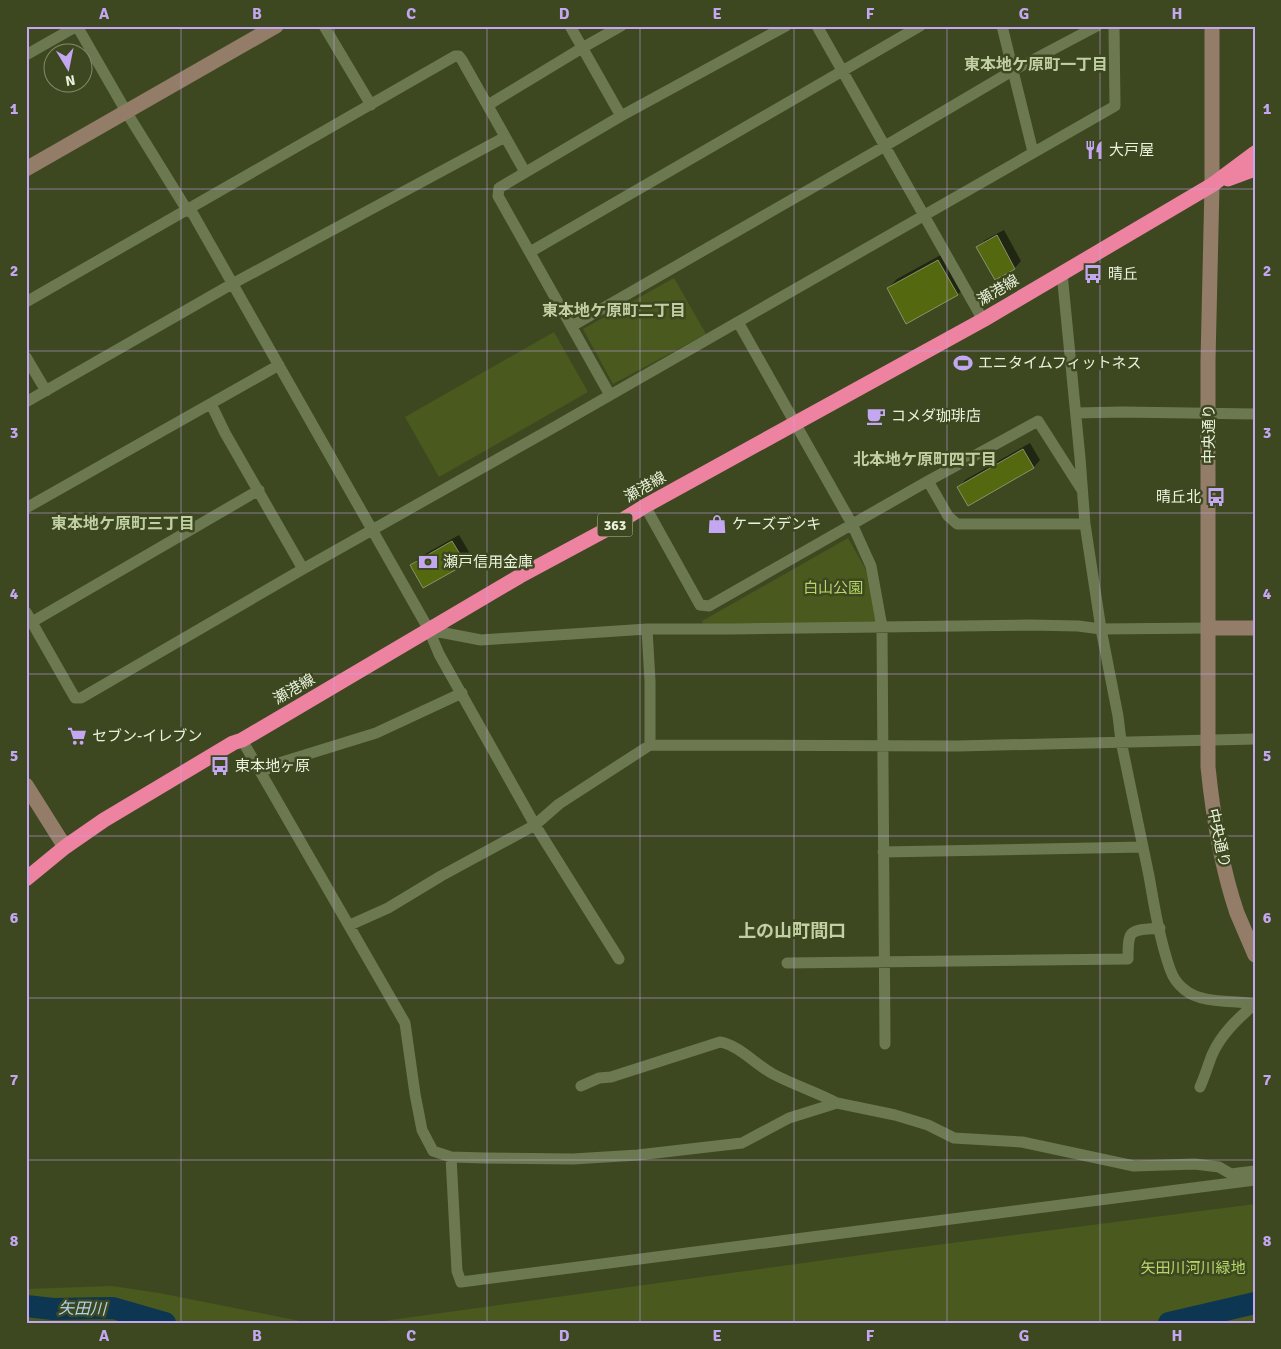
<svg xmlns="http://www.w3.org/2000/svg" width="1281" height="1349" font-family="Signika,'Noto Sans JP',sans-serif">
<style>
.green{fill:#4a591d}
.shadow{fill:#0007}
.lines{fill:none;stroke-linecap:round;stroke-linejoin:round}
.river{stroke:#0c3652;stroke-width:22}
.building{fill:#54680f;stroke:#87946a}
.street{stroke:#6c7950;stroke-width:11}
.secondary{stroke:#937c68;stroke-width:15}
.highway{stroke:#ed82a1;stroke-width:15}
.grid{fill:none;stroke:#c4a7f1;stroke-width:1;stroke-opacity:0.55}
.labels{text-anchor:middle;stroke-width:5;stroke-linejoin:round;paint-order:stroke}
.shield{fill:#3d4821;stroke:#b7bfa4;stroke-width:1}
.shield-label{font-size:14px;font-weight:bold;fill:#ebf2dc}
.poi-label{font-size:15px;fill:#ebf2dc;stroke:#3d4821;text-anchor:start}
.street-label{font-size:15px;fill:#ebf2dc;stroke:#3d4821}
.park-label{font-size:15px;fill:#b7d668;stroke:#3d4821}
.neighbourhood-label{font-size:16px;font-weight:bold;fill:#c1cfa3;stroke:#3d4821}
.water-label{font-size:16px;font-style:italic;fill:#afd4f1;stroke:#3d4821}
.quarter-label{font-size:18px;font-weight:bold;fill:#c1cfa3;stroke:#3d4821}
.neatline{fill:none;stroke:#c4a7f1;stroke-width:2}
.grid-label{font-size:16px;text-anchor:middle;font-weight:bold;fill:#c4a7f1}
</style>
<rect width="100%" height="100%" fill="#3d4821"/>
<!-- green -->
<path class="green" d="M 674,278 L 706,334 L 613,384 L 583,329 Z
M 554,332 L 588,392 L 439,477 L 405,417 Z
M 848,538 L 865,568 L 878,623 L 704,625 L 702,621 Z
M 1255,1204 L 1255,1323 L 369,1323 L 890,1251 Z
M 112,1286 L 159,1293 L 310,1323 L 26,1323 L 26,1289 Z"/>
<!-- shadow -->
<path class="shadow" d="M 1004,230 L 1021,261 L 1015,268 L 996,278 L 978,247 L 985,240 Z
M 948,251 L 967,285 L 958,294 L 888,288 L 897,279 Z
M 1030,443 L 1040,460 L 1034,467 L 968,504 L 959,487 L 965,480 Z
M 459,535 L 472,557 L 465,563 L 412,565 L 418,558 Z"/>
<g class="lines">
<!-- river -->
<path class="river" d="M 26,1306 L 53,1309 L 113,1308 L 165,1323
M 1169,1323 L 1255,1303"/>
</g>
<!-- building -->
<path class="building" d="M 997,235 L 1015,269 L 995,280 L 976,247 Z
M 938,260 L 958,295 L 906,324 L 887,288 Z
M 1023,449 L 1034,468 L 968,506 L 957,487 Z
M 452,541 L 466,564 L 423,588 L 410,565 Z"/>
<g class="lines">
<!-- street -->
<path class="street" d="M 77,26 L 127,113 L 187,210 L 193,214 L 429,630 L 439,654 L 535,825 L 619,959
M 324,26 L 371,105
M 570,26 L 621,116
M 817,26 L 983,320
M 1002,26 L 1033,152
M 26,55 L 77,26
M 488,105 L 582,48 L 621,26
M 530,252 L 920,26
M 1062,273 L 1080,458 L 1085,524 L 1101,629 L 1118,716 L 1121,741 C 1130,786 1140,831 1149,876 C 1154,905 1160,941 1170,969 C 1173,978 1177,984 1185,990 C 1202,1004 1233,1000 1255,1004
M 26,302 L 455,56 L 459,56 L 462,60 L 525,172
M 738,322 L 852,524 L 871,566 L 882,627 L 885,1044
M 572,326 L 885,146 L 1012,71 L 1097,26
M 26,357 L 46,391
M 610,395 L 498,196 L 499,188 L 621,116 L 786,26
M 26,402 L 232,284 L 505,137
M 211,404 L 225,433 L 303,569
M 1076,413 L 1123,412 L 1255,414
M 928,481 L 948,516 L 957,524 L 1085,524
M 645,506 L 700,605 L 709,606 L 928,481 L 1038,421 L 1082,490
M 26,508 L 279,365
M 26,612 L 75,698 L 81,698 L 303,569 L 558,425 L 1115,106 L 1114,26
M 32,622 L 259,490
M 647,629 L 650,681 L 650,745
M 429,630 L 481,640 L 647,629 L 732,629 L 1029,625 L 1078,626 L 1101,629 L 1209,628
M 242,740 L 405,1023 L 415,1094 L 422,1130 L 433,1151 L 451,1157 L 485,1158 L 573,1159 L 638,1155 L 742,1143 L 789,1118 L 837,1103 L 895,1115 L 928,1125 L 954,1138 L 1022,1142 L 1134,1166 L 1195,1164 L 1219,1167 L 1231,1174 L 1255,1171
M 261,772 L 279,763 L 376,733 L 462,693
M 883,852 L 1143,847
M 350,925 L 388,908 L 441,876 L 535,825 L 559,804 L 650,745 L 958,746 L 1255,739
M 787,963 L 1128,959 C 1128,927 1130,931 1160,928
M 581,1086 L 599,1078 L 611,1077 L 720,1042 C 739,1045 756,1065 773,1074 C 794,1085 816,1092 837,1103
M 1200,1087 C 1205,1076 1208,1065 1212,1055 C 1221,1034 1238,1018 1255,1004
M 451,1157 L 457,1271 L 461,1282 L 1255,1180"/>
<!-- secondary -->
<path class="secondary" d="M 1212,26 L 1212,185 L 1208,361 L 1208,767 C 1213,816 1221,866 1237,913 C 1243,927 1249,941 1255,955
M 26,169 L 276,26
M 1209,628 L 1255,628
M 26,785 L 65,847"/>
<!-- highway -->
<path class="highway" d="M 1228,179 L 1255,169
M 26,879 L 65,847 L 104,820 L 233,743 L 242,740 L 288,713 L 520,576 L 613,526 L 645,506 L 983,320 L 1212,185 L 1255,153"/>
</g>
<!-- grid -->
<path class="grid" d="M 181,26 L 181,1323M 334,26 L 334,1323M 487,26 L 487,1323M 640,26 L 640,1323M 794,26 L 794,1323M 947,26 L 947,1323M 1100,26 L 1100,1323M 26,189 L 1255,189M 26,351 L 1255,351M 26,513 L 1255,513M 26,674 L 1255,674M 26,836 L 1255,836M 26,998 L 1255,998M 26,1160 L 1255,1160"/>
<!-- icons -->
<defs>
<g id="restaurant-bare" transform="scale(1.5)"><path d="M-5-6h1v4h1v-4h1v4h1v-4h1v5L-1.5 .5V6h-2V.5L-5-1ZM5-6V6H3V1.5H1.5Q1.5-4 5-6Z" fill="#c4a7f1" stroke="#3d4821" stroke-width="2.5" paint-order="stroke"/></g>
<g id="bus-bare" transform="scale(1.5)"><path d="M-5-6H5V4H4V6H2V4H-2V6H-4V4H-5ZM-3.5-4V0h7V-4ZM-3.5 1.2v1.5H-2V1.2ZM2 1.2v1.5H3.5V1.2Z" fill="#c4a7f1" stroke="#3d4821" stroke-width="2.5" paint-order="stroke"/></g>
<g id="stadium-bare" transform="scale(1.5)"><path d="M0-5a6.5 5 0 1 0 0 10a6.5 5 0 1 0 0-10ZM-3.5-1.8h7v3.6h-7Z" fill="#c4a7f1" stroke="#3d4821" stroke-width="2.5" paint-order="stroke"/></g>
<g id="cafe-bare" transform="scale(1.5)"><path d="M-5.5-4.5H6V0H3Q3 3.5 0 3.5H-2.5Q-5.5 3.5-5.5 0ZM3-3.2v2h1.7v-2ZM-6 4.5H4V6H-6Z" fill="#c4a7f1" stroke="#3d4821" stroke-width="2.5" paint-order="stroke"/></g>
<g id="shop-bare" transform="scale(1.5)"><path d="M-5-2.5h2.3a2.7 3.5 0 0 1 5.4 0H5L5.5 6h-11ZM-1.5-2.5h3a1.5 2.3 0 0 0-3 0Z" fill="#c4a7f1" stroke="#3d4821" stroke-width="2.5" paint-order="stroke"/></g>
<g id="bank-bare" transform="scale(1.5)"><path d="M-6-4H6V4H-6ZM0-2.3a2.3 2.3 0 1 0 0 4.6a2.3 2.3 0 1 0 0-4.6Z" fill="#c4a7f1" stroke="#3d4821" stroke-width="2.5" paint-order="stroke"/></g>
<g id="supermarket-bare" transform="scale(1.5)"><path d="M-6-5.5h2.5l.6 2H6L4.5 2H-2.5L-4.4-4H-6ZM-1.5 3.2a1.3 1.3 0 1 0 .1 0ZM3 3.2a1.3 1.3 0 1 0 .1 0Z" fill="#c4a7f1" stroke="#3d4821" stroke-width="2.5" paint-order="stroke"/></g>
</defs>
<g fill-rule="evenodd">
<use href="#restaurant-bare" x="1094" y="150"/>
<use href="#bus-bare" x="1093" y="274"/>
<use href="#stadium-bare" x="963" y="363"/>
<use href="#cafe-bare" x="876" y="416"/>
<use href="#bus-bare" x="1216" y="497"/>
<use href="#shop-bare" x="717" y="524"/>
<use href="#bank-bare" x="428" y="562"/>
<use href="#supermarket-bare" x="77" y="736"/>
<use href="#bus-bare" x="220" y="766"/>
</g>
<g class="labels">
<!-- shield labels -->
<rect class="shield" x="597.5" y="513.5" width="35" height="23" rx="4"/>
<g class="shield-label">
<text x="615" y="530">363</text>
</g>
<!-- poi labels -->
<g class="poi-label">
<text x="1109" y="155">大戸屋</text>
<text x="1108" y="279">晴丘</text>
<text x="978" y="368">エニタイムフィットネス</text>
<text x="891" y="421">コメダ珈琲店</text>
<text x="1201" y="502" text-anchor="end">晴丘北</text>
<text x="732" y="529">ケーズデンキ</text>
<text x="443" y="567">瀬戸信用金庫</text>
<text x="92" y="741">セブン-イレブン</text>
<text x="235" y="771">東本地ヶ原</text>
</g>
<!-- street labels -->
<g class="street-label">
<text transform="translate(998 290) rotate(-31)" y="5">瀬港線</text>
<text transform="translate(1209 434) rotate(-90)" y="5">中央通り</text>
<text transform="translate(645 487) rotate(-30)" y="5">瀬港線</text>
<text transform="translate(294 689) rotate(-30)" y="5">瀬港線</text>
<text transform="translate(1219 838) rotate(78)" y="5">中央通り</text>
</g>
<!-- park labels -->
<g class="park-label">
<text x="833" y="593">白山公園</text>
<text x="1193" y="1273">矢田川河川緑地</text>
</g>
<!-- neighbourhood labels -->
<g class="neighbourhood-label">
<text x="1036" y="70">東本地ケ原町一丁目</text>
<text x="614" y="316">東本地ケ原町二丁目</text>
<text x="925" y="465">北本地ケ原町四丁目</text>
<text x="123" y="529">東本地ケ原町三丁目</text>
</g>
<!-- water labels -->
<g class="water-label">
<text transform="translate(82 1308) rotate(1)" y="6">矢田川</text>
</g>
<!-- quarter labels -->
<g class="quarter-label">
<text x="792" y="937">上の山町間口</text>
</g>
</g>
<!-- border -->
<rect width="1281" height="1349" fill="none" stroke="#3d4821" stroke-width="55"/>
<!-- north arrow -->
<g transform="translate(68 68) rotate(170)"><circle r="24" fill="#3d4821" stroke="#838c6c"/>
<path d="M0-4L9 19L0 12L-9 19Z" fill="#c4a7f1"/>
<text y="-8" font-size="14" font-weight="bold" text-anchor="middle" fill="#ebf2dc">N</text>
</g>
<rect x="28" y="28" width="1226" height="1294" class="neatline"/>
<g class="grid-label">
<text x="104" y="19">A</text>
<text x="257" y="19">B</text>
<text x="411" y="19">C</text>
<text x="564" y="19">D</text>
<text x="717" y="19">E</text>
<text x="870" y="19">F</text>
<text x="1024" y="19">G</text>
<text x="1177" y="19">H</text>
<text x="14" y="114">1</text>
<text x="1267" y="114">1</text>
<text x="14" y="276">2</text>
<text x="1267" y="276">2</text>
<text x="14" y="438">3</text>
<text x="1267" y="438">3</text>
<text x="14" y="599">4</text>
<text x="1267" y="599">4</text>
<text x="14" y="761">5</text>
<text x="1267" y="761">5</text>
<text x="14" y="923">6</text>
<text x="1267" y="923">6</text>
<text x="14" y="1085">7</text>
<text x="1267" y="1085">7</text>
<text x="14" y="1246">8</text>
<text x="1267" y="1246">8</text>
<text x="104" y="1341">A</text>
<text x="257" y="1341">B</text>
<text x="411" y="1341">C</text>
<text x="564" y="1341">D</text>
<text x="717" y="1341">E</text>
<text x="870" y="1341">F</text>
<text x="1024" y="1341">G</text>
<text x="1177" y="1341">H</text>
</g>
</svg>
